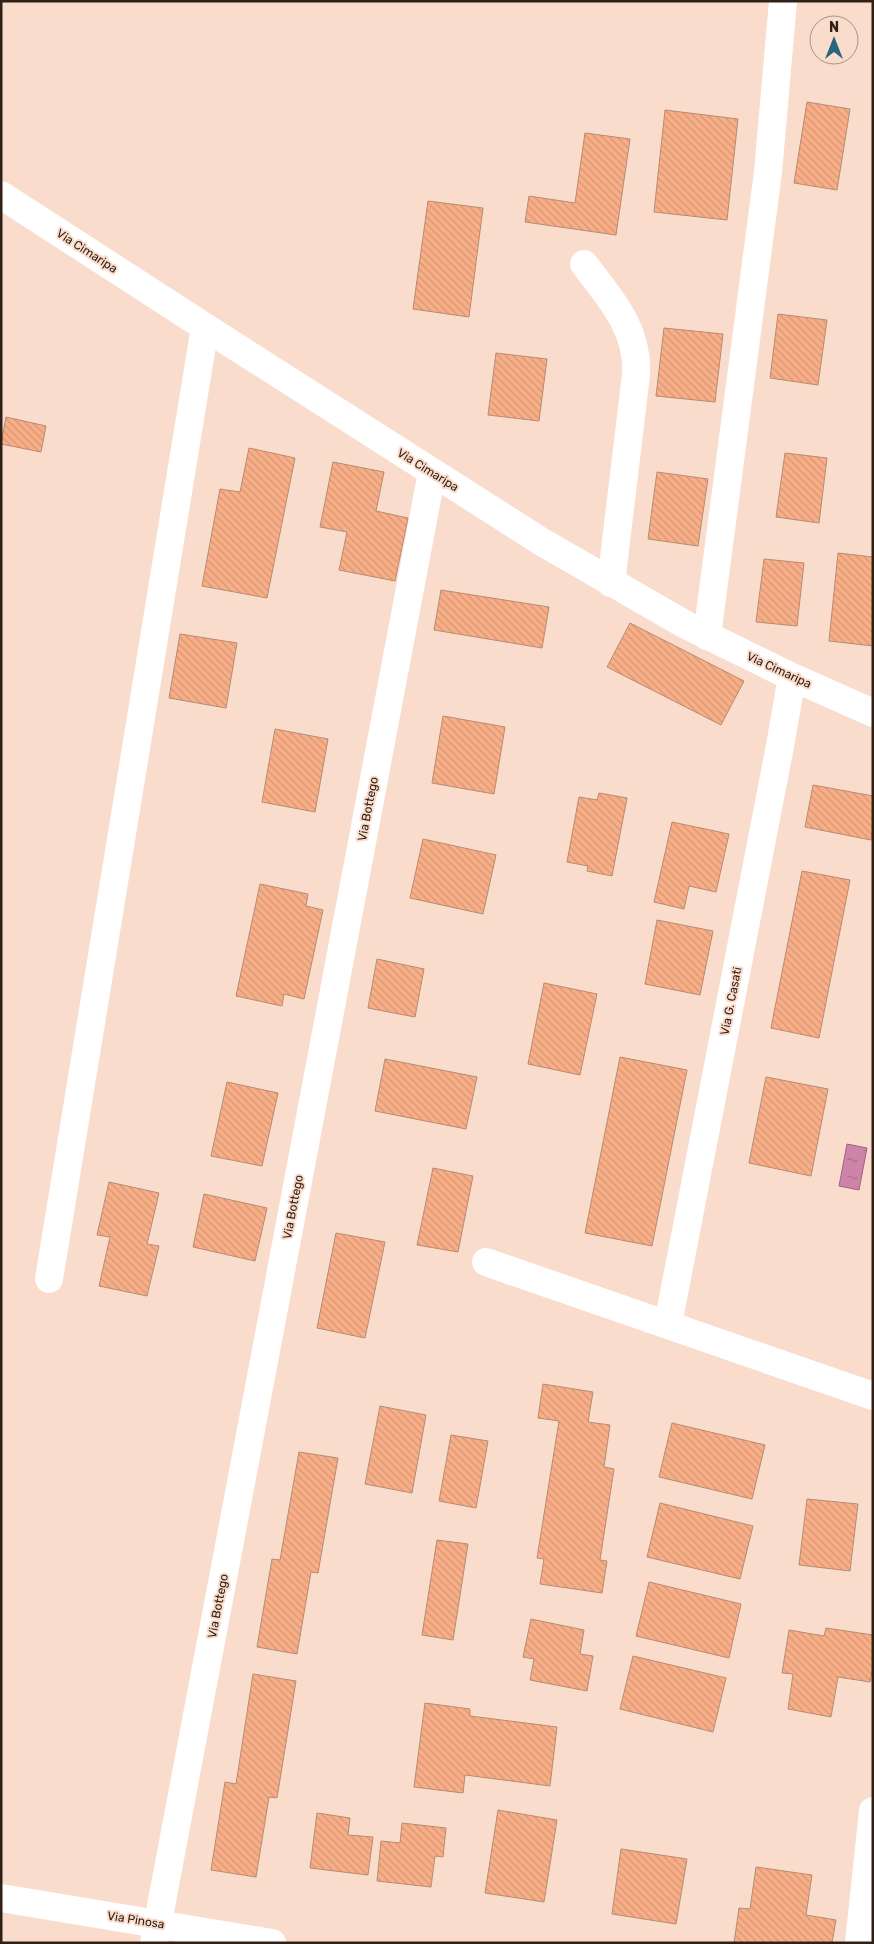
<svg xmlns="http://www.w3.org/2000/svg" width="874" height="1944" font-family="Rubik,sans-serif">
<style>
.water{fill:url(#water-ripples);stroke:#9e667c}
.building{fill:url(#building-back-hatch);stroke:#b78b73}
.lines{fill:none;stroke-linecap:round;stroke-linejoin:round}
.minor{stroke:#fff;stroke-width:28}
.labels{text-anchor:middle;stroke-width:4;stroke-linejoin:round;paint-order:stroke}
.street-label{font-size:12px;fill:#312016;stroke:#fadccd}
</style>
<defs>
<pattern id="water-ripples" width="26" height="14" patternUnits="userSpaceOnUse" patternTransform="scale(1.25)"><rect width="26" height="14" fill="#cd84a8"/><path d="M2 4q2-2 4 0t4 0M15 11q2-2 4 0t4 0" fill="none" stroke="#a76c88"/></pattern>
<pattern id="building-back-hatch" width="6" height="6" patternUnits="userSpaceOnUse" patternTransform="scale(1.25)"><rect width="6" height="6" fill="#f8af87"/><path d="M-1 5l2 2M0 0l6 6M5-1l2 2" fill="none" stroke="#d59674"/></pattern>
</defs>
<rect width="100%" height="100%" fill="#fadccd"/>
<!-- water -->
<path class="water" d="M 847,1144 L 867,1148 L 859,1190 L 839,1186 Z"/>
<!-- building -->
<path class="building" d="M 807,102 L 850,109 L 837,190 L 794,183 Z
M 665,110 L 738,119 L 727,220 L 654,212 Z
M 585,133 L 630,139 L 616,235 L 525,222 L 529,196 L 575,203 Z
M 428,201 L 483,208 L 469,317 L 413,309 Z
M 778,314 L 827,320 L 818,385 L 770,378 Z
M 664,328 L 723,334 L 715,402 L 656,396 Z
M 496,353 L 547,359 L 539,421 L 488,415 Z
M 6,417 L 46,426 L 41,452 L 1,444 Z
M 249,448 L 295,458 L 267,598 L 202,586 L 220,489 L 240,492 Z
M 785,453 L 827,458 L 819,523 L 776,517 Z
M 333,462 L 384,472 L 376,511 L 408,518 L 395,581 L 339,570 L 347,532 L 320,527 Z
M 657,472 L 708,479 L 698,546 L 648,539 Z
M 838,553 L 873,557 L 873,646 L 829,641 Z
M 764,559 L 804,563 L 797,626 L 756,622 Z
M 441,590 L 549,607 L 542,648 L 434,630 Z
M 630,623 L 744,681 L 721,725 L 607,667 Z
M 180,634 L 237,643 L 226,708 L 169,698 Z
M 443,716 L 505,727 L 494,794 L 432,783 Z
M 275,729 L 328,739 L 315,812 L 262,802 Z
M 813,785 L 873,796 L 873,829 L 871,840 L 805,827 Z
M 599,793 L 627,798 L 612,876 L 587,871 L 588,866 L 567,862 L 579,797 L 597,800 Z
M 672,822 L 729,834 L 716,892 L 689,886 L 684,909 L 654,902 Z
M 423,839 L 496,855 L 483,914 L 410,898 Z
M 802,871 L 850,880 L 819,1038 L 771,1028 Z
M 260,884 L 308,894 L 306,906 L 323,910 L 304,999 L 284,994 L 282,1006 L 236,996 Z
M 657,920 L 713,931 L 700,995 L 645,984 Z
M 377,959 L 424,969 L 415,1017 L 368,1008 Z
M 544,983 L 597,994 L 580,1075 L 528,1064 Z
M 620,1057 L 687,1070 L 652,1246 L 585,1233 Z
M 385,1059 L 477,1077 L 466,1129 L 375,1111 Z
M 766,1077 L 828,1089 L 811,1176 L 749,1163 Z
M 227,1082 L 278,1093 L 262,1166 L 211,1156 Z
M 433,1168 L 473,1176 L 458,1252 L 417,1245 Z
M 109,1182 L 159,1193 L 147,1244 L 159,1246 L 147,1296 L 99,1286 L 110,1237 L 97,1235 Z
M 204,1194 L 267,1208 L 255,1261 L 193,1247 Z
M 336,1233 L 385,1242 L 365,1338 L 317,1328 Z
M 543,1384 L 593,1392 L 588,1422 L 610,1425 L 604,1467 L 614,1469 L 600,1560 L 607,1561 L 602,1593 L 540,1584 L 544,1559 L 537,1558 L 559,1421 L 538,1418 Z
M 380,1406 L 426,1415 L 412,1493 L 365,1484 Z
M 672,1423 L 765,1445 L 752,1499 L 659,1477 Z
M 451,1435 L 488,1441 L 476,1508 L 439,1501 Z
M 299,1452 L 338,1458 L 318,1573 L 311,1572 L 297,1654 L 257,1647 L 272,1559 L 280,1560 Z
M 807,1499 L 858,1504 L 850,1571 L 799,1565 Z
M 660,1503 L 753,1526 L 740,1579 L 647,1557 Z
M 437,1540 L 468,1544 L 453,1640 L 422,1635 Z
M 649,1582 L 741,1604 L 729,1658 L 636,1636 Z
M 531,1619 L 584,1630 L 580,1654 L 593,1656 L 587,1691 L 530,1680 L 534,1659 L 523,1657 Z
M 826,1628 L 873,1635 L 873,1668 L 870,1682 L 838,1677 L 831,1717 L 788,1709 L 793,1674 L 782,1673 L 789,1630 L 824,1636 Z
M 633,1656 L 726,1678 L 713,1732 L 620,1709 Z
M 253,1674 L 296,1681 L 277,1798 L 269,1797 L 256,1877 L 211,1870 L 225,1782 L 236,1784 Z
M 425,1703 L 470,1709 L 470,1716 L 557,1727 L 550,1786 L 465,1775 L 463,1793 L 414,1787 Z
M 498,1810 L 557,1820 L 544,1902 L 485,1893 Z
M 317,1813 L 350,1818 L 348,1835 L 373,1837 L 368,1875 L 310,1868 Z
M 402,1823 L 446,1828 L 443,1857 L 435,1856 L 431,1887 L 377,1881 L 381,1841 L 400,1843 Z
M 621,1849 L 687,1859 L 676,1924 L 612,1914 Z
M 756,1867 L 812,1875 L 806,1915 L 836,1920 L 832,1943 L 734,1943 L 739,1908 L 750,1909 Z"/>
<g class="lines">
<!-- minor -->
<path class="minor" d="M 1,195 L 205,327 L 542,542 L 686,625 L 792,677 L 873,713
M 584,264 C 610,298 639,329 636,375 L 611,583
M 707,636 L 768,172 L 783,1
M 486,1262 L 873,1396
M 49,1279 L 205,327
M 668,1324 L 780,746 L 792,677
M 1,1898 L 272,1943
M 154,1943 L 432,472
M 859,1943 L 873,1811"/>
</g>
<g class="labels">
<!-- street labels -->
<g class="street-label">
<text transform="translate(87 251) rotate(33)" y="4">Via Cimaripa</text>
<text transform="translate(428 470) rotate(32)" y="4">Via Cimaripa</text>
<text transform="translate(779 670) rotate(25)" y="4">Via Cimaripa</text>
<text transform="translate(368 809) rotate(-79)" y="4">Via Bottego</text>
<text transform="translate(731 1001) rotate(-79)" y="4">Via G. Casati</text>
<text transform="translate(293 1207) rotate(-79)" y="4">Via Bottego</text>
<text transform="translate(218 1606) rotate(-79)" y="4">Via Bottego</text>
<text transform="translate(136 1920) rotate(9)" y="4">Via Pinosa</text>
</g>
</g>
<!-- border -->
<rect width="874" height="1944" fill="none" stroke="#312016" stroke-width="5"/>
<!-- north arrow -->
<g transform="translate(834 40)"><circle r="24" fill="#fadccd" stroke="#aa9184"/>
<path d="M0-4L9 19L0 12L-9 19Z" fill="#2a647d"/>
<text y="-8" font-size="14" font-weight="bold" text-anchor="middle" fill="#312016">N</text>
</g>
</svg>
